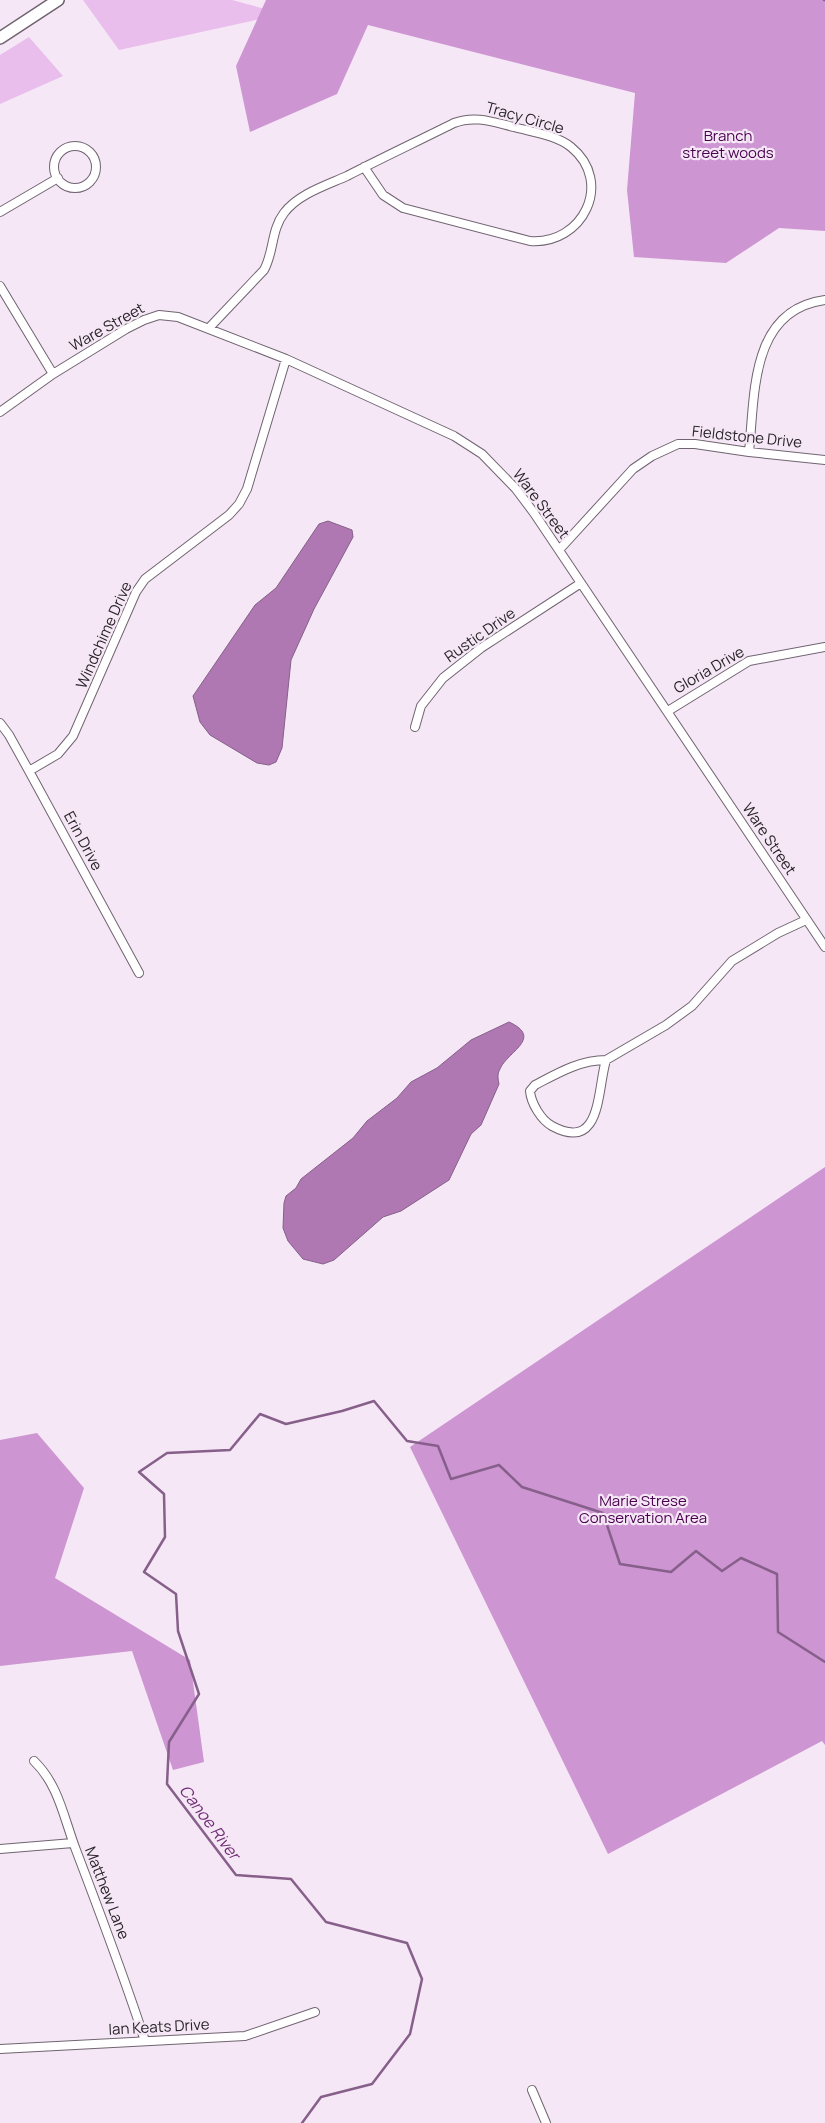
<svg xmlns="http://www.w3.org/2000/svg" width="825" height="2123" font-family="Manrope,sans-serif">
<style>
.green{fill:#e9bdec}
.forest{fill:#cd95d2}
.water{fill:#af78b3;stroke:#865f8a}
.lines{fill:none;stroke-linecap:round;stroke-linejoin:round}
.stream{stroke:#865f8a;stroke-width:2.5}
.street-casing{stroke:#706470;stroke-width:10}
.secondary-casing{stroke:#706470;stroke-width:14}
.street{stroke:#fff;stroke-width:8}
.secondary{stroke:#fff;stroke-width:11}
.labels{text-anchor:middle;stroke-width:4.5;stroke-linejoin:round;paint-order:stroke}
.street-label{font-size:15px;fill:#282429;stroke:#f5e7f5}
.park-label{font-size:15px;fill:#49004f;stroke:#f5e7f5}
.water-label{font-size:16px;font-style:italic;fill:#6f2c75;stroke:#f5e7f5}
</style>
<rect width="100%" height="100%" fill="#f5e7f5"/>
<!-- green -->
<path class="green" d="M 83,0 L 232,0 L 283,14 L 119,50 Z
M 29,37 L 63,76 L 0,104 L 0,55 Z"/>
<!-- forest -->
<path class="forest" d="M 266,0 L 825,0 L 825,231 L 779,228 L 726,263 L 634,257 L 627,190 L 635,93 L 368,25 L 337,94 L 250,132 L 236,66 Z
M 825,1167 L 825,1745 L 822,1741 L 608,1854 L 410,1447 Z
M 37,1433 L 84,1488 L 55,1578 L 190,1660 L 204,1762 L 173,1770 L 132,1651 L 0,1666 L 0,1440 Z"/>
<!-- water -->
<path class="water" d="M 328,521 L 352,530 L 353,537 L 314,609 L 291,660 L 282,748 L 276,762 L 269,765 L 257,763 L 210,735 L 200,722 L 193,696 L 255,605 L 276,588 L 319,524 Z
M 509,1022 C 544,1038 507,1052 500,1069 C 497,1074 498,1079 499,1084 L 481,1125 L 471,1134 L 449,1180 L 401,1211 L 383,1217 L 334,1260 L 323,1264 L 303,1259 L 288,1241 L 283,1228 L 284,1203 L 286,1196 L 296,1188 L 301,1179 L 353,1138 L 367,1121 L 397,1098 L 411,1082 L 437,1068 L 471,1040 Z"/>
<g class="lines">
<!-- stream -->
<path class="stream" d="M 824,0 L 825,0
M 302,2123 L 321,2097 L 372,2084 L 410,2034 L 422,1979 L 407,1943 L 326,1922 L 291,1879 L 236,1875 L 167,1784 L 169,1742 L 199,1694 L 178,1631 L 176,1594 L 144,1572 L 165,1537 L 164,1494 L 139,1472 L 167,1453 L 230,1450 L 260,1414 L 286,1424 L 342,1411 L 374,1401 L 407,1441 L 438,1446 L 451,1479 L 499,1465 L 522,1487 L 603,1513 L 620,1564 L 671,1572 L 696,1551 L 722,1571 L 741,1558 L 777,1574 L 778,1632 L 825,1662"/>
<!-- street casing -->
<g class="street-casing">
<path id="street" d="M54 167a21 21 0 1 1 42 0a21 21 0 1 1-42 0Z
M 0,212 L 58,178
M 0,286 L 53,374
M 209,328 L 264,270 C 274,252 271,230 284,213 C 298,194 327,185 347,176 C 382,158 418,141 454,123 C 475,115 493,122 514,127 C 532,132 556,135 571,147 C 614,182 583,245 530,241 L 403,208 L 383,195 L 364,167
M 0,412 L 53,374 L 126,329 L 144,320 L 159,315 L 178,317 L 286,359 L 454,436 L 482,454 L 516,489 L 534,513 L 825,947
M 749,452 C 755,394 750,310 825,300
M 559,550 L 633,469 L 652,456 L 678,444 L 695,444 L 749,452 L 825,460
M 668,711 L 749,661 L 825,647
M 0,723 L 9,735 L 29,771 L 139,973
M 415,727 L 421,706 L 443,678 L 481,648 L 581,583
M 29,771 L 58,754 L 73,736 L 136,592 L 145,579 L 229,515 L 239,504 L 247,489 L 286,359
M 606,1060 C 597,1090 602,1153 552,1126 C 541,1120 531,1103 530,1091 L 535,1085 C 558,1073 580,1060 606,1060 L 666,1025 L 692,1006 L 732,961 L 778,933 L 806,920
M 34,1761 C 59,1785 64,1819 76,1850 C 100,1913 124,1976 145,2041
M 0,1849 L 73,1843
M 0,2049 L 245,2036 L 315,2012
M 532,2090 L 546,2123"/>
</g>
<!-- secondary casing -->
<g class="secondary-casing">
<path id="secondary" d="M 0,38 L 58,0"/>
</g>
<!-- street -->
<use href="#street" class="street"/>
<!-- secondary -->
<use href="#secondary" class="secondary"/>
</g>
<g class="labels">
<!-- street labels -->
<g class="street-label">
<text transform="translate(525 118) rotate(16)" y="5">Tracy Circle</text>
<text transform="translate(107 327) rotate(-29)" y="5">Ware Street</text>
<text transform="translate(747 437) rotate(6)" y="5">Fieldstone Drive</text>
<text transform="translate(541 504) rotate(53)" y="5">Ware Street</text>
<text transform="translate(104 635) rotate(-66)" y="5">Windchime Drive</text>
<text transform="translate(480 635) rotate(-35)" y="5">Rustic Drive</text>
<text transform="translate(709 670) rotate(-30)" y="5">Gloria Drive</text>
<text transform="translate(769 839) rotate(56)" y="5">Ware Street</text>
<text transform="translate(83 841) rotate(62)" y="5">Erin Drive</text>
<text transform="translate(107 1893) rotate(69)" y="5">Matthew Lane</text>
<text transform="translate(159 2027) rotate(-3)" y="5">Ian Keats Drive</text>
</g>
<!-- park labels -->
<g class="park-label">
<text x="728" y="141">Branch<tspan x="728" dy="17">street woods</tspan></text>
<text x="643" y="1506">Marie Strese<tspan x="643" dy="17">Conservation Area</tspan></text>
</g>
<!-- water labels -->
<g class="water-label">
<text transform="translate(210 1822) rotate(53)" y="6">Canoe River</text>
</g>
</g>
</svg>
